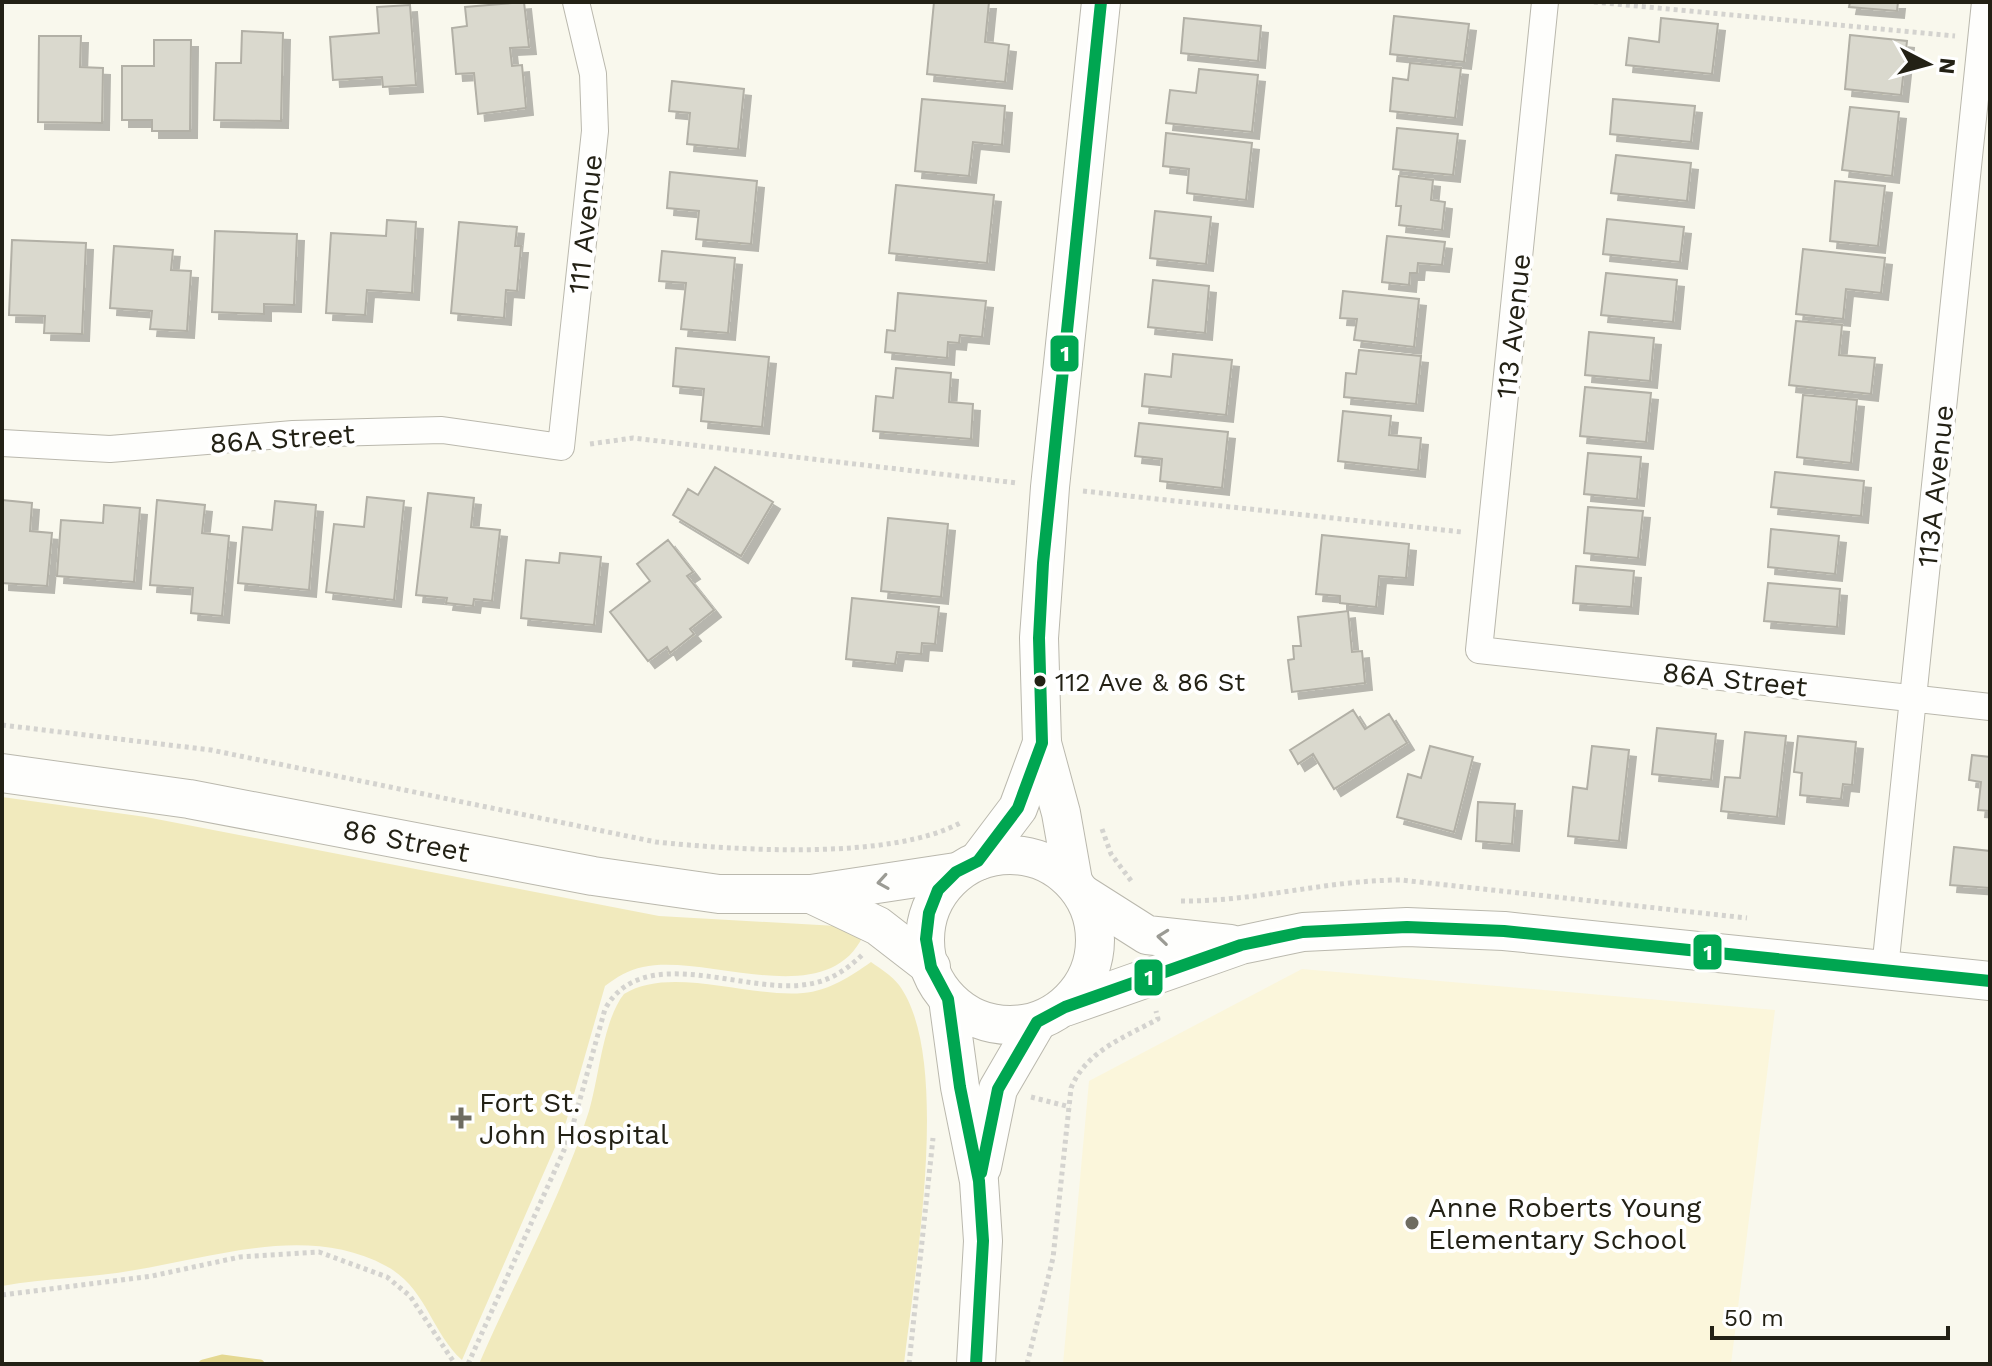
<svg xmlns="http://www.w3.org/2000/svg" width="1992" height="1366" font-family="'Work Sans',sans-serif">
<style>
.built{fill:#fbf6db}
.green{fill:#f1eabd}
.lines{fill:none;stroke-linecap:round;stroke-linejoin:round}
.stream{stroke:#e4d891;stroke-width:9}
.building{fill:#dad9ce;stroke:#b2b0a6;stroke-width:2;filter:url(#shadow)}
.street-casing{stroke:#bab8ad;stroke-width:28}
.secondary-casing{stroke:#bab8ad;stroke-width:40}
.path{stroke:#d4d3cf;stroke-width:5;stroke-dasharray:4 4;stroke-linecap:butt}
.street{stroke:#fefefc;stroke-width:26}
.secondary{stroke:#fefefc;stroke-width:38}
.bus-1-casing{stroke:#fff;stroke-width:18}
.bus-1{stroke:#00a651;stroke-width:12}
.oneway{stroke:#9b9b94}
.bus-dot{fill:#232115;stroke:#fff;stroke-width:3}
.poi-dot{fill:#6e6c61;stroke:#fff;stroke-width:3}
.labels{text-anchor:middle;stroke-width:8;stroke-linejoin:round;paint-order:stroke}
.bus-label{font-size:26px;fill:#232115;stroke:#fff;text-anchor:start}
.street-label{font-size:28px;fill:#232115;stroke:#fff}
.poi-label{font-size:28px;fill:#232115;stroke:#fff;text-anchor:start}
.line-badge{stroke:#fff;stroke-width:3}
.badge-label{font-size:22px;text-anchor:middle;font-weight:bold;fill:#fff}
</style>
<defs>
<filter id="shadow"><feDropShadow dx="7" dy="7" stdDeviation="0" flood-color="#0004"/></filter>
</defs>
<rect width="100%" height="100%" fill="#f9f8ed"/>
<!-- built -->
<path class="built" d="M 1302,969 L 1775,1010 L 1731,1364 L 1063,1364 L 1089,1081 Z"/>
<!-- green -->
<path class="green" d="M 2,797 L 146,817 L 659,916 L 837,926 L 863,936 C 826,1013 707,953 643,967 C 628,970 617,977 605,986 L 566,1122 L 462,1360 C 431,1332 426,1287 386,1266 C 308,1224 216,1257 135,1270 C 91,1278 46,1278 2,1286 Z
M 871,962 C 881,969 892,976 899,985 C 953,1058 914,1275 904,1364 L 479,1364 C 515,1280 561,1199 589,1111 C 599,1078 603,1020 624,994 C 670,965 750,998 803,993 C 829,991 851,976 871,962 Z"/>
<g class="lines">
<!-- stream -->
<path class="stream" d="M 203,1364 L 222,1359 L 260,1364"/>
</g>
<!-- building -->
<path class="building" d="M 524,2 L 529,47 L 510,48 L 512,66 L 522,65 L 526,108 L 478,114 L 474,73 L 456,74 L 452,28 L 467,26 L 465,7 Z
M 934,2 L 989,2 L 985,42 L 1009,45 L 1005,82 L 927,74 Z
M 1850,2 L 1898,2 L 1897,11 L 1849,7 Z
M 410,5 L 416,85 L 383,87 L 382,77 L 333,80 L 330,37 L 379,33 L 377,7 Z
M 1394,16 L 1469,24 L 1464,62 L 1390,54 Z
M 1184,18 L 1261,26 L 1258,61 L 1181,53 Z
M 1661,18 L 1718,24 L 1712,74 L 1626,65 L 1629,38 L 1659,42 Z
M 242,31 L 283,33 L 281,121 L 214,120 L 216,63 L 241,63 Z
M 1850,35 L 1907,41 L 1901,95 L 1845,89 Z
M 39,36 L 81,36 L 80,67 L 103,68 L 102,123 L 38,122 Z
M 154,40 L 191,40 L 190,131 L 152,131 L 152,120 L 122,120 L 122,66 L 154,66 Z
M 1410,63 L 1461,68 L 1455,118 L 1390,111 L 1393,78 L 1408,80 Z
M 1199,69 L 1258,75 L 1252,132 L 1166,123 L 1170,90 L 1196,93 Z
M 672,81 L 744,89 L 738,149 L 687,144 L 690,113 L 669,111 Z
M 922,99 L 1005,106 L 1002,145 L 973,142 L 969,176 L 915,171 Z
M 1613,99 L 1695,106 L 1691,142 L 1610,134 Z
M 1850,107 L 1899,112 L 1892,176 L 1842,170 Z
M 1397,128 L 1458,134 L 1453,175 L 1393,169 Z
M 1166,133 L 1252,143 L 1246,200 L 1187,193 L 1189,169 L 1163,166 Z
M 1616,155 L 1691,163 L 1687,201 L 1611,193 Z
M 670,172 L 757,181 L 751,244 L 696,239 L 699,211 L 667,208 Z
M 1399,176 L 1433,180 L 1431,200 L 1445,202 L 1442,230 L 1399,225 L 1401,206 L 1396,206 Z
M 1835,181 L 1885,186 L 1878,246 L 1830,241 Z
M 896,185 L 994,195 L 987,263 L 889,253 Z
M 1155,211 L 1211,217 L 1206,264 L 1150,258 Z
M 1607,219 L 1684,227 L 1680,262 L 1603,254 Z
M 387,220 L 416,222 L 412,293 L 367,290 L 365,315 L 326,313 L 331,233 L 386,236 Z
M 459,222 L 517,227 L 515,246 L 521,246 L 517,291 L 506,290 L 504,318 L 451,313 Z
M 215,231 L 297,234 L 294,305 L 264,304 L 264,314 L 212,312 Z
M 1387,236 L 1445,242 L 1442,265 L 1418,263 L 1417,273 L 1410,273 L 1409,285 L 1382,282 Z
M 12,240 L 86,243 L 82,334 L 44,333 L 45,316 L 9,315 Z
M 114,246 L 173,250 L 171,270 L 191,271 L 187,331 L 150,329 L 152,311 L 110,308 Z
M 1803,249 L 1885,258 L 1881,293 L 1846,289 L 1843,319 L 1796,314 Z
M 662,251 L 735,258 L 728,333 L 681,329 L 686,283 L 659,281 Z
M 1606,273 L 1677,280 L 1673,322 L 1601,315 Z
M 1153,280 L 1209,286 L 1205,333 L 1148,327 Z
M 1343,291 L 1419,299 L 1414,347 L 1354,340 L 1357,319 L 1340,318 Z
M 898,293 L 986,301 L 982,337 L 960,335 L 959,343 L 948,342 L 947,358 L 885,352 L 887,330 L 895,331 Z
M 1796,321 L 1842,325 L 1839,355 L 1875,358 L 1871,394 L 1789,385 Z
M 1589,332 L 1654,338 L 1650,381 L 1585,375 Z
M 676,348 L 769,357 L 762,427 L 701,421 L 704,389 L 673,386 Z
M 1359,350 L 1421,356 L 1416,404 L 1344,397 L 1346,373 L 1356,374 Z
M 1173,354 L 1232,360 L 1226,415 L 1142,406 L 1145,374 L 1171,377 Z
M 896,368 L 951,373 L 949,402 L 973,404 L 971,439 L 873,431 L 876,396 L 893,398 Z
M 1585,387 L 1651,393 L 1646,442 L 1580,436 Z
M 1803,395 L 1857,400 L 1851,463 L 1797,457 Z
M 1343,411 L 1391,416 L 1389,435 L 1421,438 L 1418,470 L 1338,461 Z
M 1139,423 L 1228,432 L 1222,488 L 1160,481 L 1162,459 L 1135,456 Z
M 1588,453 L 1641,457 L 1637,499 L 1584,494 Z
M 715,467 L 773,502 L 741,556 L 673,515 L 688,489 L 698,495 Z
M 1775,472 L 1864,481 L 1861,516 L 1771,507 Z
M 428,493 L 474,498 L 471,527 L 500,530 L 492,601 L 474,599 L 473,606 L 446,603 L 447,598 L 416,595 Z
M 367,497 L 404,501 L 394,600 L 326,592 L 334,524 L 364,527 Z
M 2,500 L 32,503 L 30,531 L 52,533 L 47,586 L 2,583 Z
M 157,500 L 205,505 L 202,533 L 229,536 L 222,616 L 191,613 L 193,588 L 150,585 Z
M 275,501 L 316,505 L 309,590 L 238,583 L 243,527 L 272,530 Z
M 104,505 L 140,508 L 134,582 L 57,576 L 61,520 L 103,523 Z
M 1588,507 L 1643,511 L 1638,558 L 1584,553 Z
M 888,518 L 948,524 L 941,597 L 881,591 Z
M 1771,529 L 1839,536 L 1835,574 L 1768,567 Z
M 1322,535 L 1409,544 L 1406,578 L 1379,576 L 1376,607 L 1340,603 L 1340,596 L 1316,594 Z
M 668,540 L 693,572 L 687,576 L 714,610 L 690,629 L 694,634 L 670,653 L 667,647 L 648,661 L 610,612 L 650,581 L 637,564 Z
M 560,553 L 601,557 L 594,625 L 521,618 L 526,560 L 559,563 Z
M 1576,566 L 1634,571 L 1631,607 L 1573,603 Z
M 1768,583 L 1840,589 L 1837,627 L 1764,621 Z
M 852,598 L 939,607 L 935,644 L 922,643 L 921,654 L 897,652 L 895,664 L 846,659 Z
M 1348,611 L 1352,652 L 1362,651 L 1365,683 L 1292,692 L 1288,660 L 1294,659 L 1293,646 L 1301,646 L 1298,617 Z
M 1353,710 L 1365,729 L 1389,714 L 1407,743 L 1334,789 L 1313,754 L 1298,764 L 1290,750 Z
M 1657,728 L 1716,734 L 1711,780 L 1652,774 Z
M 1745,732 L 1786,736 L 1777,817 L 1721,811 L 1725,777 L 1740,778 Z
M 1798,736 L 1856,742 L 1852,785 L 1843,784 L 1841,799 L 1800,795 L 1802,773 L 1794,772 Z
M 1430,746 L 1473,757 L 1454,832 L 1397,817 L 1408,774 L 1421,778 Z
M 1592,746 L 1629,750 L 1619,841 L 1568,836 L 1573,787 L 1587,789 Z
M 1972,755 L 1990,757 L 1990,811 L 1978,810 L 1981,782 L 1969,780 Z
M 1478,802 L 1515,804 L 1512,844 L 1476,841 Z
M 1954,847 L 1990,851 L 1990,888 L 1950,885 Z"/>
<g class="lines">
<!-- street casing -->
<g class="street-casing">
<path id="street" d="M 1545,2 L 1479,650 L 1990,707
M 2,443 L 110,449 L 293,434 L 442,430 L 561,447 L 595,131 L 593,74 L 576,2
M 1885,969 L 1985,2"/>
</g>
<!-- secondary casing -->
<g class="secondary-casing">
<g id="secondary">
<path id="s1" d="M 2,773 L 189,799 L 593,876 L 719,894 L 811,894 L 956,872"/>
<circle cx="1010" cy="940" r="85"/>
<path d="M 978,861 L 1018,808 L 1042,743"/>
<path d="M 1073,881 L 1061,813 L 1042,743 L 1039,638 L 1050,487 L 1101,2"/>
<path d="M 811,894 L 878,926 L 931,967"/>
<path d="M 1084,895 L 1147,935 L 1230,944"/>
<path d="M 948,999 L 960,1087 L 979,1181 L 983,1241 L 976,1364"/>
<path d="M 1065,1007 L 1241,945 L 1303,932 L 1407,927 L 1504,931 L 1990,981"/>
<path d="M 982,1167 L 998,1089 L 1037,1022"/>
</g>
</g>
<!-- path -->
<path class="path" d="M 1594,2 L 1955,36
M 590,444 L 633,438 L 1017,483
M 1083,491 L 1462,532
M 2,725 L 211,750 L 656,842 C 736,850 891,861 962,822
M 1102,829 L 1111,854 L 1132,882
M 1181,901 C 1254,902 1327,880 1401,880 L 1747,918
M 1031,1097 L 1070,1107
M 2,1295 L 152,1276 L 240,1257 L 319,1252 L 387,1277 L 410,1296 L 455,1364
M 468,1364 L 569,1139 L 605,1009 C 643,940 747,996 809,984 C 830,981 848,969 863,954
M 909,1364 L 933,1138
M 1027,1364 L 1053,1258 L 1071,1088 C 1086,1051 1125,1037 1158,1019 L 1156,1011"/>
<!-- street -->
<use href="#street" class="street"/>
<!-- secondary -->
<use href="#secondary" class="secondary"/>
<!-- bus-1 casing -->
<g class="bus-1-casing">
<path id="bus-1" d="M 981,1173 L 998,1089 L 1037,1022 L 1065,1007 L 1241,945 L 1303,932 L 1407,927 L 1504,931 L 1990,981
M 976,1364 L 983,1241 L 979,1181 L 960,1087 L 948,999 L 931,967 L 926,939 L 929,913 L 938,890 L 956,872 L 978,861 L 1018,808 L 1042,743 L 1039,638 L 1043,563 L 1101,2"/>
</g>
<!-- bus-1 -->
<use href="#bus-1" class="bus-1"/>
</g>
<!-- one-way arrows -->
<defs><path id="oneway-chevron" d="M-2-3.5L2.5 0L-2 3.5" fill="none" stroke-width="1.6" stroke-linecap="round" stroke-linejoin="round" transform="scale(2)"/></defs>
<g class="oneway">
<use href="#oneway-chevron" transform="translate(883 882) rotate(171)"/>
<use href="#oneway-chevron" transform="translate(1163 937) rotate(-174)"/>
</g>
<!-- markers -->
<circle class="bus-dot" cx="1040" cy="681" r="7"/>
<g class="poi-dot">
<path d="M457 1106h8v8h8v8h-8v8h-8v-8h-8v-8h8z"/>
<circle cx="1412" cy="1223" r="8"/>
</g>
<g class="labels">
<!-- bus labels -->
<g class="bus-label">
<text x="1055" y="691">112 Ave &amp; 86 St</text>
</g>
<!-- street labels -->
<g class="street-label">
<text transform="translate(585 224) rotate(-84)" y="10">111 Avenue</text>
<text transform="translate(1513 326) rotate(-84)" y="10">113 Avenue</text>
<text transform="translate(282 438) rotate(-4)" y="10">86A Street</text>
<text transform="translate(1935 486) rotate(-84)" y="10">113A Avenue</text>
<text transform="translate(1735 679) rotate(6)" y="10">86A Street</text>
<text dy="10" stroke="none"><textPath href="#s1" startOffset="410">86 Street</textPath></text>
</g>
<!-- poi labels -->
<g class="poi-label">
<text x="479" y="1112">Fort St.<tspan x="479" dy="32">John Hospital</tspan></text>
<text x="1428" y="1217">Anne Roberts Young<tspan x="1428" dy="32">Elementary School</tspan></text>
</g>
</g>
<g class="line-badge">
<rect x="1049" y="334" width="31" height="39" rx="8" fill="#00a651"/>
<rect x="1692" y="933" width="31" height="38" rx="8" fill="#00a651"/>
<rect x="1133" y="958" width="31" height="39" rx="8" fill="#00a651"/>
</g>
<g class="badge-label">
<text x="1065" y="361">1</text>
<text x="1708" y="960">1</text>
<text x="1149" y="985">1</text>
</g>
<!-- border -->
<rect width="1992" height="1366" fill="none" stroke="#232115" stroke-width="8"/>
<!-- north arrow -->
<g transform="translate(1928 64) rotate(96)" stroke="#ffffff" stroke-width="6" paint-order="stroke">
<path d="M0-6L14 30L0 20L-14 30Z" fill="#232115"/>
<text y="-12" font-size="22" font-weight="bold" text-anchor="middle" fill="#232115">N</text>
</g>
<!-- scale -->
<path d="M1712 1326v12h236v-12" fill="none" stroke="#232115" stroke-width="4"/>
<text x="1724" y="1326" font-size="24" fill="#232115" stroke="#ffffff" stroke-width="6" paint-order="stroke">50 m</text>
</svg>
